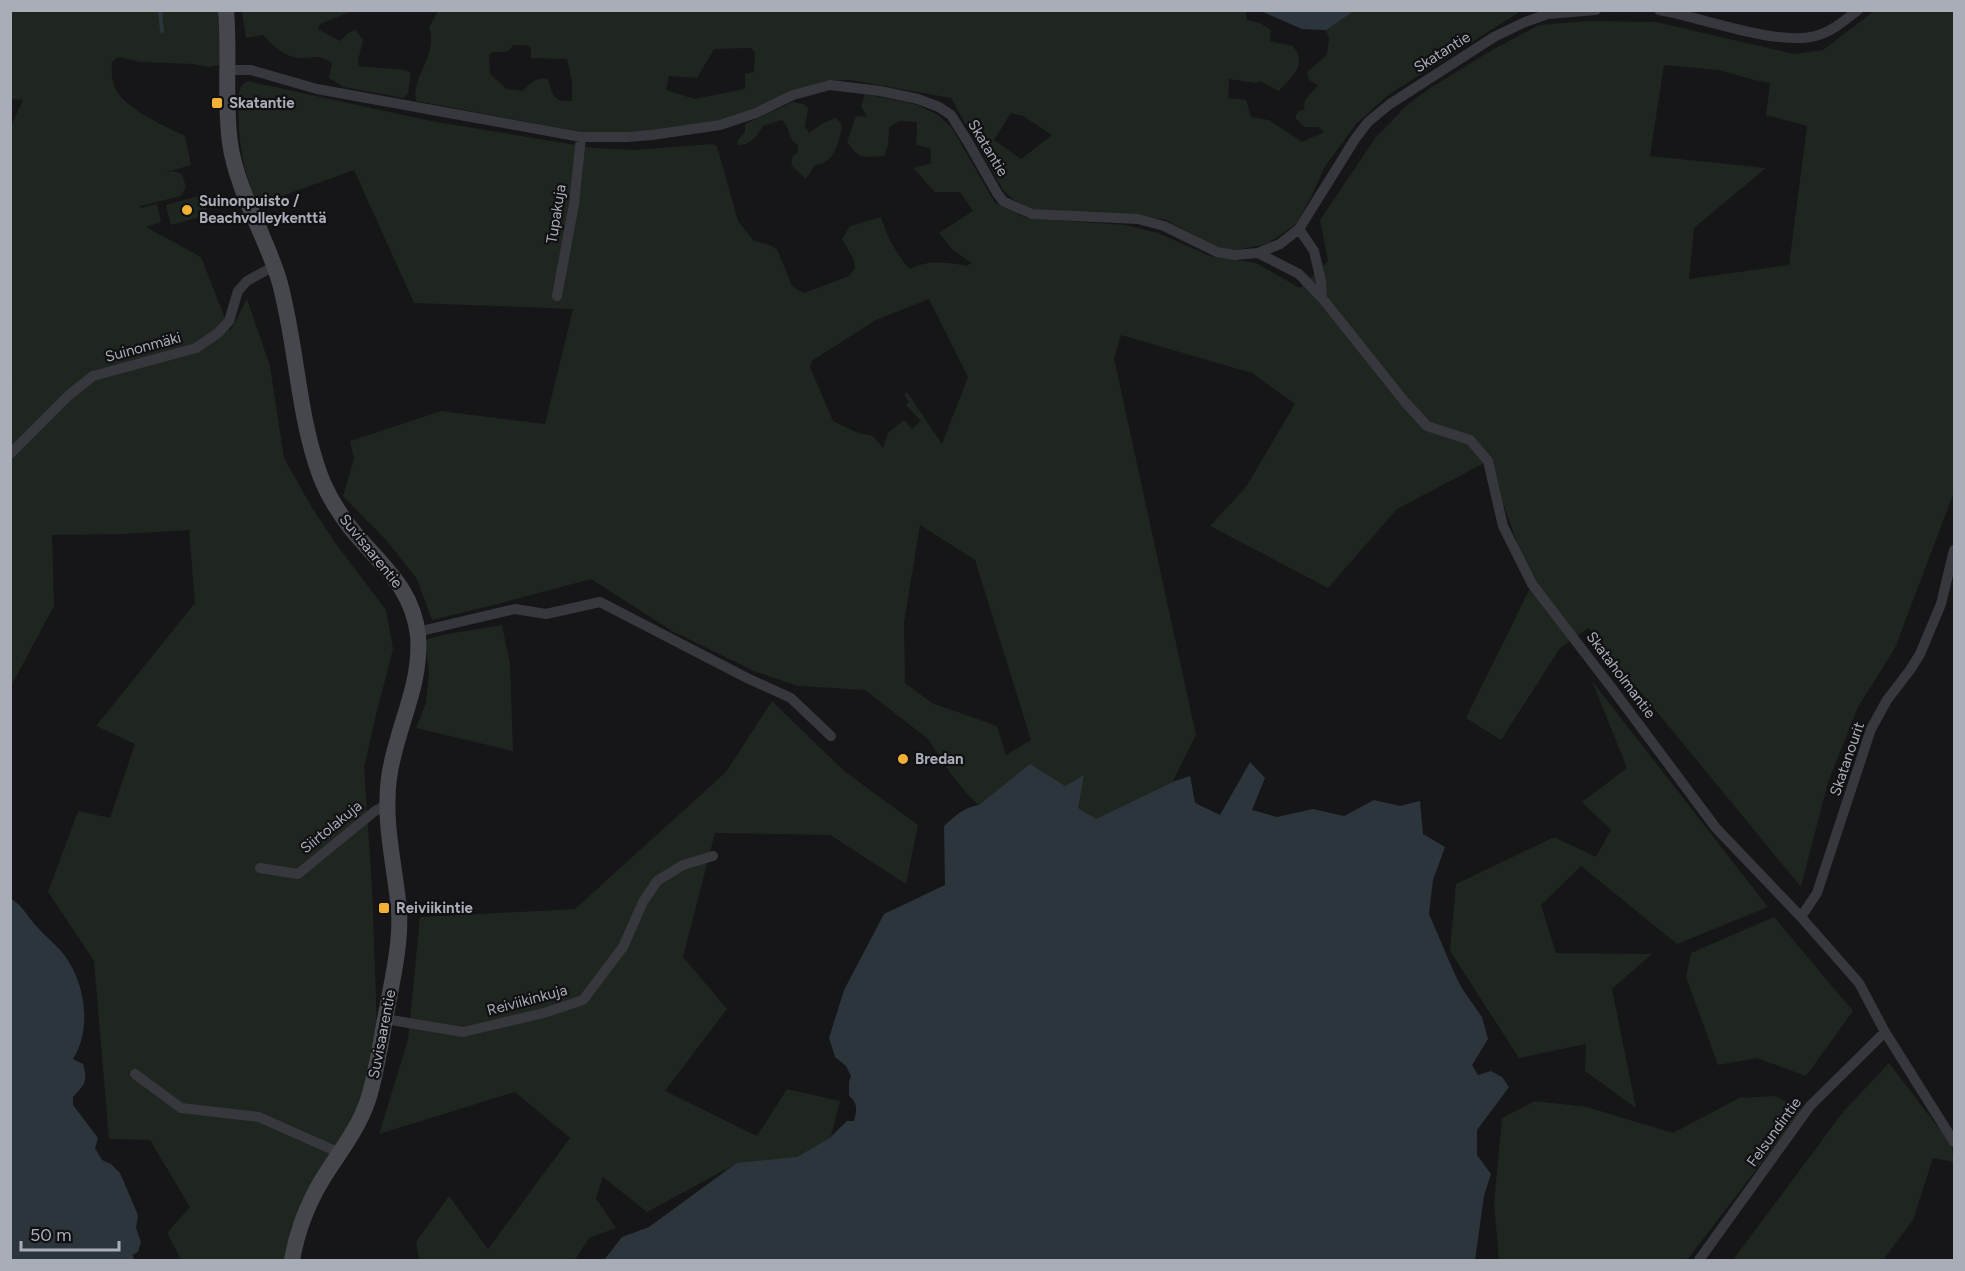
<svg xmlns="http://www.w3.org/2000/svg" width="1965" height="1271" font-family="Figtree,sans-serif">
<style>
.green{fill:#1e261f;fill-rule:evenodd}
.water{fill:#2c353c}
.lines{fill:none;stroke-linecap:round;stroke-linejoin:round}
.stream{stroke:#2c353c;stroke-width:4}
.street{stroke:#37383d;stroke-width:10}
.secondary{stroke:#45474d;stroke-width:16}
.poi-dot{fill:#f2b134;stroke:#111113;stroke-width:2}
.labels{text-anchor:middle;stroke-width:4.5;stroke-linejoin:round;paint-order:stroke}
.street-label{font-size:15px;fill:#a8adb8;stroke:#111113}
.poi-label{font-size:15px;font-weight:bold;fill:#a8adb8;stroke:#111113;text-anchor:start}
</style>
<rect width="100%" height="100%" fill="#161618"/>
<!-- green -->
<path class="green" d="M 11,11 L 218,11 L 221,60 L 219,65 L 209,67 L 193,64 L 140,62 L 118,57 L 112,62 C 112,68 111,76 113,82 C 117,106 165,126 185,136 L 191,165 L 164,173 L 173,171 L 182,174 L 186,187 L 181,196 L 140,206 L 140,208 L 157,204 L 161,222 L 146,227 L 201,257 L 230,331 L 247,299 L 270,366 L 284,458 L 311,506 L 336,544 L 386,610 L 393,649 L 376,715 L 364,768 L 372,887 L 377,1027 L 360,1113 L 339,1150 L 291,1227 L 287,1260 L 181,1260 L 167,1233 L 190,1207 L 150,1140 L 109,1139 L 94,961 L 48,892 L 78,811 L 110,818 L 135,744 L 96,726 L 195,603 L 189,530 L 123,534 L 52,535 L 54,606 L 11,686 L 10,385 L 13,380 L 10,380 L 10,128 L 23,100 L 11,99 Z
M 242,11 L 368,11 L 350,12 L 320,24 L 318,29 L 340,41 L 348,33 L 356,30 L 363,40 L 358,61 L 359,66 L 405,70 L 411,73 L 408,93 L 404,98 L 344,87 L 329,78 L 332,63 C 315,53 316,59 299,58 C 285,57 272,45 263,35 L 246,38 Z
M 438,11 L 1246,11 L 1247,20 L 1260,23 L 1271,30 L 1270,41 L 1293,46 C 1308,67 1293,74 1279,91 L 1260,81 L 1256,83 L 1229,79 L 1228,98 L 1246,100 L 1251,117 L 1269,120 L 1302,142 L 1324,132 L 1318,127 L 1305,127 L 1295,118 L 1298,111 L 1304,110 L 1305,100 L 1318,85 L 1309,80 L 1307,72 L 1327,55 L 1329,39 L 1326,30 L 1302,29 L 1261,11 L 1521,11 L 1388,95 L 1356,124 L 1324,168 L 1311,197 L 1296,224 L 1267,244 L 1236,250 L 1224,249 L 1210,244 L 1166,220 L 1137,215 L 1031,209 L 1015,201 L 1003,190 L 951,98 L 850,80 L 824,81 L 792,91 L 755,110 L 725,119 L 646,133 L 582,132 L 416,101 C 411,76 439,55 429,27 ZM 513,45 L 526,45 L 531,48 L 531,58 L 567,59 L 572,81 L 572,101 C 554,102 553,96 548,80 C 537,75 530,84 523,91 L 507,89 L 490,74 L 489,55 L 493,52 C 502,52 509,54 513,45 ZM 751,48 L 755,52 L 754,72 L 745,74 L 745,89 L 694,99 L 666,90 L 669,76 L 697,78 L 714,49 ZM 1011,113 L 1023,116 L 1052,135 L 1021,159 L 994,140 Z
M 1874,11 L 1954,11 L 1954,492 L 1895,648 L 1858,707 L 1828,782 L 1801,887 L 1588,628 L 1560,648 L 1501,740 L 1466,718 L 1532,584 L 1488,461 L 1397,509 L 1328,588 L 1210,526 L 1246,487 L 1295,404 L 1252,373 L 1121,335 L 1114,358 L 1196,735 L 1173,781 L 1190,776 L 1195,803 L 1201,806 L 1191,822 L 999,825 L 967,794 L 951,774 L 928,739 L 865,690 L 798,686 L 754,671 L 672,631 L 591,579 L 498,604 L 432,620 L 417,579 L 387,541 L 343,496 L 354,459 L 350,441 L 441,411 L 545,424 L 573,309 L 414,303 L 354,170 L 257,205 C 241,167 237,134 239,92 L 242,85 L 247,81 L 431,121 L 594,148 L 635,150 L 712,144 L 717,146 L 738,221 L 754,241 L 770,245 L 777,249 L 792,286 L 804,293 L 849,276 L 855,268 L 854,260 L 842,239 L 850,226 L 881,217 C 887,237 896,254 910,269 C 927,260 947,262 966,266 L 972,263 L 954,251 L 939,233 L 973,211 L 960,192 L 935,192 L 913,168 L 931,163 L 930,148 L 916,145 L 917,122 L 900,121 L 889,127 L 888,145 L 884,156 C 864,157 859,160 847,142 L 856,116 L 867,117 L 861,106 L 865,94 L 918,105 L 938,115 L 952,128 L 995,203 L 1026,218 L 1125,225 L 1158,233 L 1210,256 L 1256,263 L 1300,288 L 1328,261 L 1320,220 L 1376,137 L 1406,106 L 1427,90 L 1494,49 L 1539,25 L 1587,21 L 1656,22 L 1794,54 L 1823,50 ZM 1664,65 L 1719,70 L 1754,80 L 1770,83 L 1766,115 L 1807,126 L 1789,265 L 1689,279 L 1694,228 L 1766,168 L 1650,156 ZM 929,299 L 968,377 L 942,444 L 907,392 L 904,395 L 909,402 L 906,405 L 921,421 L 912,429 L 904,420 L 888,433 L 883,448 L 873,436 L 858,433 L 833,421 L 810,367 L 813,360 L 876,320 ZM 920,525 L 975,560 L 1031,740 L 1006,755 L 997,726 L 932,703 L 905,683 L 904,623 Z
M 793,102 L 803,104 L 808,108 L 805,127 L 809,133 L 823,123 L 836,118 L 842,125 C 839,142 835,163 815,165 L 806,179 L 794,168 L 791,163 L 793,156 L 798,152 L 798,145 C 788,140 790,128 782,120 L 763,126 C 757,136 750,146 738,145 L 737,141 L 745,132 L 745,124 Z
M 202,195 L 208,215 L 171,225 L 166,205 Z
M 502,625 L 510,664 L 513,751 L 416,728 L 426,703 L 429,673 L 425,640 L 442,635 Z
M 1592,681 L 1768,907 L 1677,944 L 1581,866 L 1541,905 L 1556,953 L 1652,954 L 1612,989 L 1636,1108 L 1585,1071 L 1586,1044 L 1519,1058 L 1450,951 L 1456,884 L 1554,837 L 1596,857 L 1611,830 L 1582,802 L 1627,768 Z
M 772,701 L 844,771 L 918,825 L 906,884 L 830,835 L 715,833 L 683,957 L 727,1009 L 665,1091 L 757,1136 L 787,1089 L 840,1101 L 831,1136 L 847,1121 L 861,1164 L 649,1227 L 732,1166 L 647,1212 L 603,1177 L 596,1198 L 616,1228 L 589,1238 L 575,1260 L 419,1260 L 416,1242 L 449,1196 L 488,1249 L 570,1138 L 515,1092 L 379,1134 L 408,1040 L 420,917 L 575,909 L 726,772 Z
M 1774,917 L 1853,1011 L 1806,1076 L 1757,1058 L 1718,1065 L 1686,977 L 1691,953 Z
M 1889,1063 L 1951,1144 L 1954,1162 L 1933,1158 L 1913,1220 L 1883,1260 L 1733,1260 L 1843,1112 Z
M 1775,1096 L 1802,1110 L 1687,1260 L 1499,1260 L 1494,1203 L 1502,1118 L 1535,1101 L 1587,1107 L 1673,1133 L 1739,1098 Z"/>
<!-- water -->
<path class="water" d="M 1261,11 L 1354,11 L 1326,30 L 1302,29 Z
M 1250,762 L 1265,778 L 1252,810 L 1277,817 L 1313,809 L 1344,816 L 1374,800 L 1400,806 L 1420,801 L 1423,834 L 1445,847 L 1433,880 L 1429,914 L 1456,977 L 1463,990 L 1482,1017 L 1488,1039 L 1472,1065 L 1478,1075 L 1491,1071 L 1502,1077 L 1509,1087 L 1477,1130 L 1477,1155 L 1491,1174 L 1484,1196 L 1475,1260 L 604,1260 L 622,1237 L 649,1227 L 737,1163 L 797,1157 L 830,1138 L 847,1121 L 854,1121 C 857,1110 858,1103 849,1096 L 849,1082 L 851,1076 L 846,1066 L 835,1057 L 829,1038 L 844,990 L 884,914 L 945,885 L 944,826 C 955,816 964,807 979,805 L 1030,764 L 1065,786 L 1084,775 L 1078,808 L 1096,819 L 1173,782 L 1190,776 L 1195,803 L 1220,815 Z
M 10,898 C 23,905 28,918 38,928 C 45,936 54,943 61,951 C 85,979 93,1028 73,1059 L 83,1064 C 88,1082 85,1084 73,1097 L 73,1105 L 98,1138 L 95,1148 L 102,1160 L 111,1164 L 120,1173 L 138,1215 L 136,1228 L 141,1242 L 138,1252 L 132,1255 L 135,1260 L 11,1260 Z"/>
<g class="lines">
<!-- stream -->
<path class="stream" d="M 160,10 L 162,31"/>
<!-- street -->
<path class="street" d="M 1659,10 C 1702,17 1779,48 1819,35 C 1834,30 1845,20 1858,10
M 228,70 L 251,70 L 317,89 L 581,137 L 627,137 L 652,135 L 720,125 L 756,113 L 793,95 L 830,85 L 880,91 L 918,99 L 939,107 L 951,115 L 968,142 L 997,193 L 1003,201 L 1011,205 L 1032,214 L 1138,219 L 1164,226 L 1217,252 L 1235,255 L 1258,253 L 1280,244 L 1299,229 L 1355,139 L 1368,122 L 1390,104 L 1494,37 L 1525,22 L 1548,14 L 1596,10
M 1299,229 L 1314,251 L 1321,281 L 1322,298
M 1258,253 L 1299,274 L 1322,298 L 1405,402 L 1427,426 L 1470,440 L 1488,461 L 1503,526 L 1532,584 L 1611,687 L 1716,828 L 1801,917 L 1859,983 L 1885,1032 L 1954,1142
M 557,296 L 574,204 L 581,137
M 10,454 L 69,395 L 93,376 L 196,348 L 218,333 L 229,321 L 238,291 L 247,281 L 274,266
M 417,632 L 515,609 L 546,614 L 600,602 L 747,678 L 791,698 L 831,736
M 260,868 L 298,874 L 375,811 L 387,805
M 1801,917 L 1817,893 L 1871,729 L 1887,700 L 1910,670 L 1920,654 L 1941,604 L 1954,550
M 385,1019 L 463,1032 L 544,1013 L 583,1000 L 623,947 L 643,902 L 657,881 L 683,865 L 713,856
M 135,1074 L 181,1108 L 259,1117 L 340,1153
M 1699,1260 L 1810,1106 L 1885,1032"/>
<!-- secondary -->
<path class="secondary" d="M 226,10 C 230,54 224,99 230,143 C 237,191 265,234 279,280 C 297,344 297,412 320,475 C 327,494 337,510 349,526 C 378,563 413,586 418,636 C 422,687 395,730 389,778 C 383,823 395,866 399,910 C 401,942 393,977 387,1009 C 381,1039 377,1071 368,1100 C 358,1130 338,1154 322,1180 C 307,1205 297,1232 292,1260"/>
</g>
<!-- markers -->
<g class="poi-dot">
<rect x="211" y="97" width="12" height="12" rx="3"/>
<circle cx="187" cy="210" r="6"/>
<circle cx="903" cy="759" r="6"/>
<rect x="378" y="902" width="12" height="12" rx="3"/>
</g>
<g class="labels">
<!-- street labels -->
<g class="street-label">
<text transform="translate(1442 52) rotate(-32)" y="5">Skatantie</text>
<text transform="translate(988 148) rotate(59)" y="5">Skatantie</text>
<text transform="translate(556 214) rotate(-81)" y="5">Tupakuja</text>
<text transform="translate(143 347) rotate(-15)" y="5">Suinonmäki</text>
<text transform="translate(371 551) rotate(51)" y="5">Suvisaarentie</text>
<text transform="translate(1621 675) rotate(53)" y="5">Skataholmantie</text>
<text transform="translate(1847 759) rotate(-71)" y="5">Skatanourit</text>
<text transform="translate(331 827) rotate(-39)" y="5">Siirtolakuja</text>
<text transform="translate(527 1000) rotate(-15)" y="5">Reiviikinkuja</text>
<text transform="translate(382 1034) rotate(-79)" y="5">Suvisaarentie</text>
<text transform="translate(1774 1132) rotate(-54)" y="5">Felsundintie</text>
</g>
<!-- poi labels -->
<g class="poi-label">
<text x="229" y="108">Skatantie</text>
<text x="199" y="206">Suinonpuisto /<tspan x="199" dy="17">Beachvolleykenttä</tspan></text>
<text x="915" y="764">Bredan</text>
<text x="396" y="913">Reiviikintie</text>
</g>
</g>
<!-- border -->
<rect width="1965" height="1271" fill="none" stroke="#a8adb8" stroke-width="24"/>
<!-- scale -->
<path d="M21 1241v9h98v-9" fill="none" stroke="#a8adb8" stroke-width="3"/>
<text x="30" y="1241" font-size="18" fill="#a8adb8" stroke="#111113" stroke-width="4.5" paint-order="stroke">50 m</text>
</svg>
